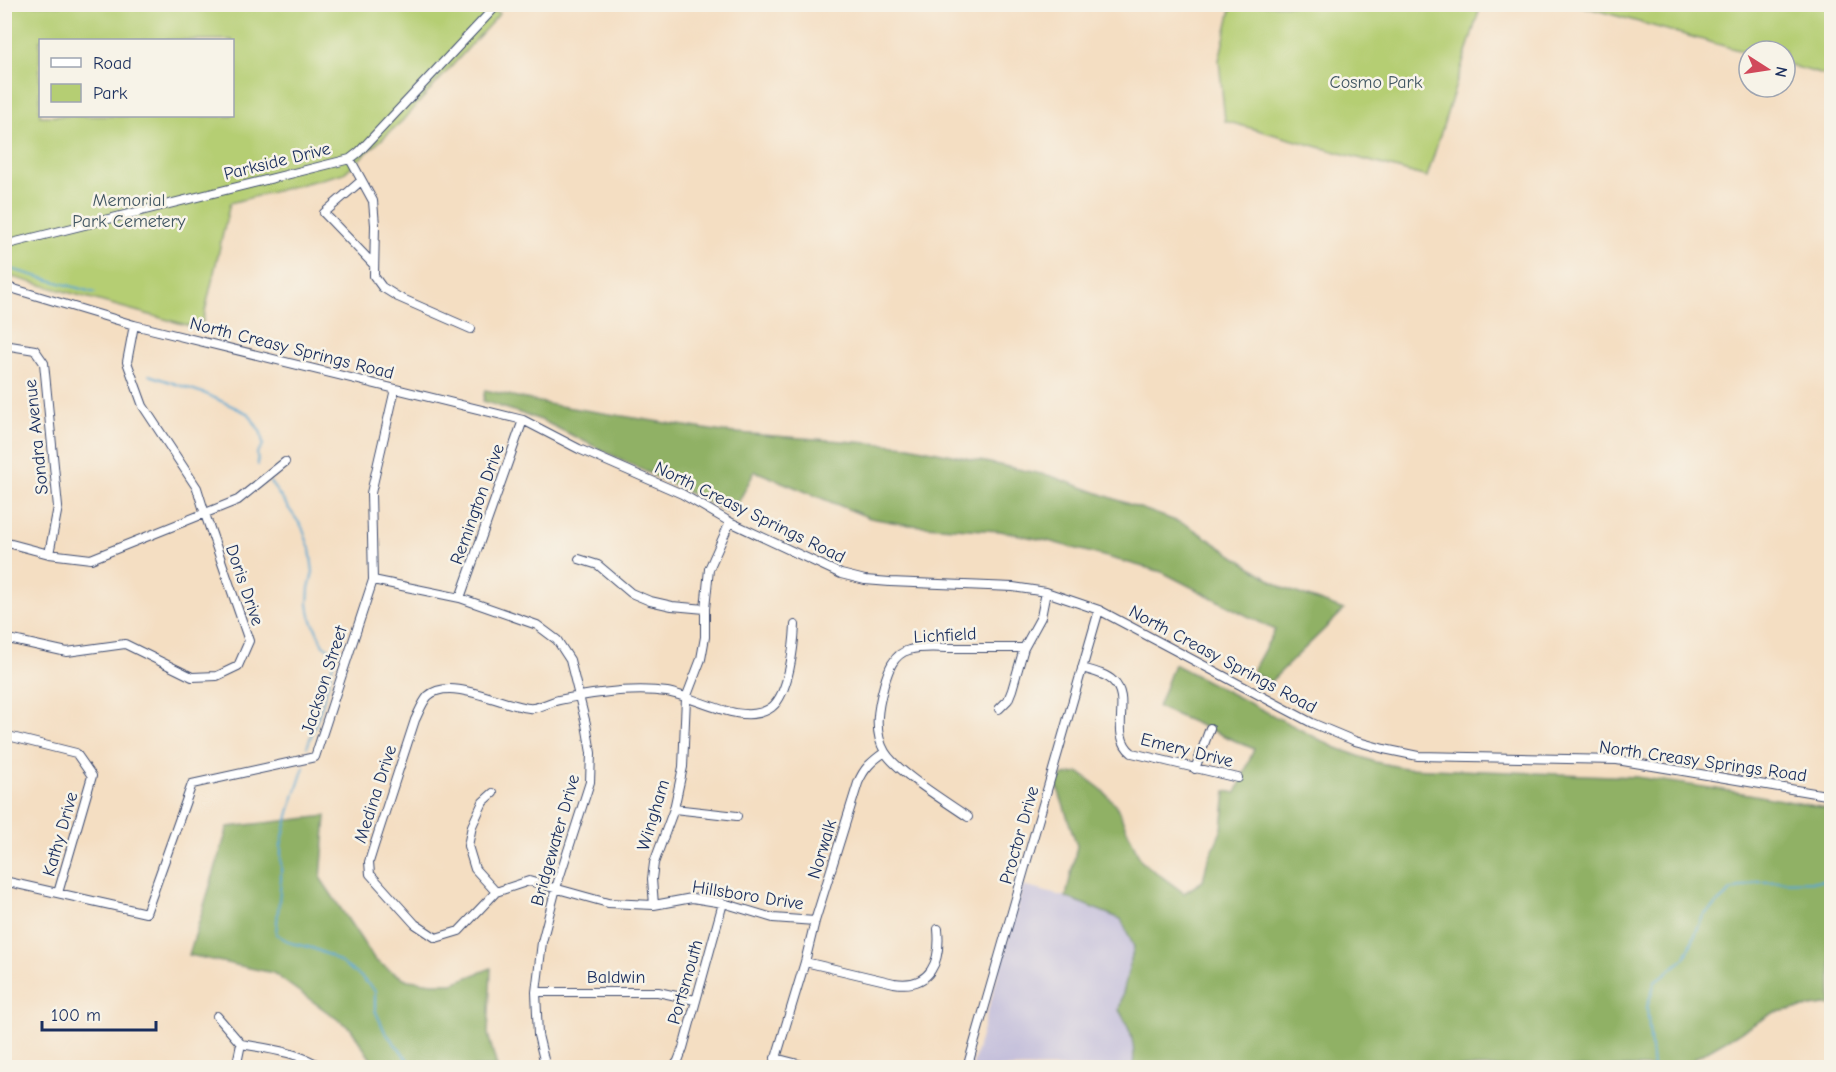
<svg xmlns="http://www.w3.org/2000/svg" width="1836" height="1072" font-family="'Comic Neue',sans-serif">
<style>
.industrial{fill:#c5c0db}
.green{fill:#b5ce73;stroke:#687e68;stroke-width:1.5;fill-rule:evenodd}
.forest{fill:#90b165;stroke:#567062;stroke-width:1.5}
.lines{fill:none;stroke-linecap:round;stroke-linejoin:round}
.stream{stroke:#57a6d1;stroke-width:2}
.minor-casing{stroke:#3c496d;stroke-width:10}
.minor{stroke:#fff;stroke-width:8}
.labels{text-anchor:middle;stroke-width:5;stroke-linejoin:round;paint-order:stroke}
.park-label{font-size:18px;fill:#425763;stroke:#f7f3e8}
.street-label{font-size:18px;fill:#1b2f5e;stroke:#f7f3e8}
</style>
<rect width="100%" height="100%" fill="#f7f3e8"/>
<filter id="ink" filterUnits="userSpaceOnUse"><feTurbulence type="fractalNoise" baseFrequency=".0167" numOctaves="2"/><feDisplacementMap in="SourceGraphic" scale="12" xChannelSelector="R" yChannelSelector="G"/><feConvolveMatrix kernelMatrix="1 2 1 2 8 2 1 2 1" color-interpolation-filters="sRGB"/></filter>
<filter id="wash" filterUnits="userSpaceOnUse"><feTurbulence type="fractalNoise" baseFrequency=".008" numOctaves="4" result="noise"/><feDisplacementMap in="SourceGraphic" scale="24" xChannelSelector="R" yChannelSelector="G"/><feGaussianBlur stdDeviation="1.35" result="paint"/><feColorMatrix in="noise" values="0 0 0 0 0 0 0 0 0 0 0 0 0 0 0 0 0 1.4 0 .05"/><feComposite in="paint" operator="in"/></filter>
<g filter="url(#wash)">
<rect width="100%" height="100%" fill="#f4dec2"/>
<!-- industrial -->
<path class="industrial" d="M 1023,886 L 1066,897 L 1122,919 L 1134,947 L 1119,1010 L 1130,1027 L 1133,1041 L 1133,1067 L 972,1068 Z"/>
<!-- green -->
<path class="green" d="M 471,4 L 500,13 L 402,121 L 344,173 L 230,203 L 201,329 L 5,275 L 4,5 ZM 40,40 L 232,40 L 232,116 L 40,116 Z
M 1232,5 L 1481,5 L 1427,177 L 1225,121 L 1219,60 Z
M 1578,5 L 1831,5 L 1831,77 L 1785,64 L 1785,51 L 1749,51 L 1749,53 Z"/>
<!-- forest -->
<path class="forest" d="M 485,390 L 553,405 L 723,432 L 909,446 L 1051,476 L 1187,525 L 1283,588 L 1344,610 L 1270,682 L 1252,672 L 1275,630 L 1162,572 L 1048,541 L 1000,531 L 909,525 L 870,518 L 755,471 L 732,514 L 541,420 L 483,401 Z
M 1174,664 L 1334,747 L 1375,762 L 1405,768 L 1637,777 L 1749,794 L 1831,809 L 1831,1006 L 1825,1005 L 1775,1012 L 1695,1058 L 1695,1067 L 1133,1067 C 1136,1044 1131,1030 1119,1010 L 1134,947 L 1121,919 L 1066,897 L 1077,846 L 1056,783 L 1064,775 L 1080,773 L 1101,789 L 1116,805 L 1141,861 L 1184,893 L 1203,881 L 1207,863 L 1222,829 L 1226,791 L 1236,793 L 1254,749 L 1158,707 Z
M 326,816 L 321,879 L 375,960 L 394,973 L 408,980 L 433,983 L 453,983 L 491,968 L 488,1034 L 497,1067 L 376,1067 L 351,1029 L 273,973 L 189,955 L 228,827 Z"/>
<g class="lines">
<!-- stream -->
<path class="stream" d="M 4,267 L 95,293
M 149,375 L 206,394 L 249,414 L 261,433 L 263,445 L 257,453 L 258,465
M 270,482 L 302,527 L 310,549 L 313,572 L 309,588 L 308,604 L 310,616 L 323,645 L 335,653 C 329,686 319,716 307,747
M 304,767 L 289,812 L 281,845 L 281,879 L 276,934 L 291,943 L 312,948 L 331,956 L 360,976 L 375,991 L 375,1010 L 385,1032 L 415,1068
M 1653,1068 L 1647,1007 L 1655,982 L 1685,958 L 1703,916 L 1731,891 L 1757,882 L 1832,881"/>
</g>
</g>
<g filter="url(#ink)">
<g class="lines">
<!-- minor casing -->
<g class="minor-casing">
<path id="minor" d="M 350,159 L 373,201 L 375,225 L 374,276 L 382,287 L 398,297 L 471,329
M 361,181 L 324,213 L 374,265
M 4,245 L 350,159 L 359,152 L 498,4
M 4,286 L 134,325 L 523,420 L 579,449 L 682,494 L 730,522 L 841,574 L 865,580 L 890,582 L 1013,587 L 1046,592 L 1099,610 L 1312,723 L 1355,741 L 1384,749 L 1418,756 L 1617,760 L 1832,796
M 4,345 L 35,350 L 44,363 L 58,507 L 49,554
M 4,542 L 49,554 L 91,559 L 238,500 L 285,462
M 579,559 L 598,565 L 631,593 L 650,601 L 672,606 L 705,609
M 373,580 L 460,598 L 537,625 L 557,640 L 570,660 L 586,724 L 591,753 L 590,782 L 556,888 L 542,942 L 536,992 L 538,1035 L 546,1068
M 460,598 L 523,420
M 795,625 C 794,646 789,693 772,707 C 744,728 697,697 667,692 C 632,687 593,693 559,700 C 550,702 541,707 533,708 C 528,709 520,706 515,705 C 492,700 448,678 428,696 C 422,703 419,712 415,720 L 374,846 L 369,862 L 370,874 L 415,924 L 436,938 L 459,931 L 496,892 L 529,881 L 608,903 L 654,905 L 692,898 L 723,903 L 773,918 L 815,921
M 4,638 L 67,652 L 125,644 L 192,677 L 217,676 L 238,666 L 249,641 L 205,514 L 197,488 L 143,406 L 127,362 L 134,325
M 1082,668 C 1092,671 1106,674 1113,681 C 1133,699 1108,734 1132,753 L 1238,778
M 999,709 L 1008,700 L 1012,690 L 1024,648 L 1041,617 L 1046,592
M 4,735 L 76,753 L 92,776 L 58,893
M 1195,769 L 1210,728
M 493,793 L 483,802 L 472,826 L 468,846 L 475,869 L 496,892
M 674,809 L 737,816
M 968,817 C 948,803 896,771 885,752 C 873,732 878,707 884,685 C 888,671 893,654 909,650 C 922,646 937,648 951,648 C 975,648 1000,648 1024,648
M 4,881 L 146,913 L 192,784 L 315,757 L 373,580 L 371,493 L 395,389
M 654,905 L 652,879 L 654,863 L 674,809 L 683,767 L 686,698 L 701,659 L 705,637 L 705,609 L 709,569 L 730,522
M 805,962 L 894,983 C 931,989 941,961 938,929
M 536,992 L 658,992 L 695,1000
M 217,1016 L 241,1044
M 241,1044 C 270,1049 298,1052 323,1068
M 775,1058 L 814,1068
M 4,1065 L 13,1068
M 236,1068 L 241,1044
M 673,1068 L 678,1061 L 683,1048 L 723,903
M 773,1068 L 805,962 L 815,921 L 858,783 C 864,768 872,761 885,752
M 967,1068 L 1099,610"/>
</g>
<!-- minor -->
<use href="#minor" class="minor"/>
</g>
</g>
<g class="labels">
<!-- park labels -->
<g class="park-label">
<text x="1376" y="88">Cosmo Park</text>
<text x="129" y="206">Memorial<tspan x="129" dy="21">Park Cemetery</tspan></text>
</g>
<!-- street labels -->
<g class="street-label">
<text transform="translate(277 161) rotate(-14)" y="6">Parkside Drive</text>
<text transform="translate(292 348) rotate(14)" y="6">North Creasy Springs Road</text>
<text transform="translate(36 437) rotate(-96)" y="6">Sondra Avenue</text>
<text transform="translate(477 504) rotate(-70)" y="6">Remington Drive</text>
<text transform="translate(750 512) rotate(26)" y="6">North Creasy Springs Road</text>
<text transform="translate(245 585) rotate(71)" y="6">Doris Drive</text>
<text transform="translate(945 635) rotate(-3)" y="6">Lichfield</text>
<text transform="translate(1223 659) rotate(28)" y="6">North Creasy Springs Road</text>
<text transform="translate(324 680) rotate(-72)" y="6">Jackson Street</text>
<text transform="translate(1187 750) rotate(14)" y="6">Emery Drive</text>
<text transform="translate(1703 761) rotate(8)" y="6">North Creasy Springs Road</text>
<text transform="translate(375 794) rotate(-72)" y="6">Medina Drive</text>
<text transform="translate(653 815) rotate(-73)" y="6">Wingham</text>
<text transform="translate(60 834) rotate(-74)" y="6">Kathy Drive</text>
<text transform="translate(1019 835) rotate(-74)" y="6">Proctor Drive</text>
<text transform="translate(555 840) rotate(-74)" y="6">Bridgewater Drive</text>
<text transform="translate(822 849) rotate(-73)" y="6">Norwalk</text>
<text transform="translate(748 895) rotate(9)" y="6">Hillsboro Drive</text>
<text x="616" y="983">Baldwin</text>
<text transform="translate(685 982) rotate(-74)" y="6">Portsmouth</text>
</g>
</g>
<!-- margin -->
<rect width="1836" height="1072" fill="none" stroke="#f7f3e8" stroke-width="24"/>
<!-- legend -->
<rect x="39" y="39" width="195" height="78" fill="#f7f3e8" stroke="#9fa5b1" stroke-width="1.5"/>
<rect x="51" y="58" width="30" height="9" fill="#ffffff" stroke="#9fa5b1" stroke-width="1.5"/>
<text x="93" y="69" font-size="18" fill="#1b2f5e">Road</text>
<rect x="51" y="84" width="30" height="18" fill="#b5ce73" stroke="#9fa5b1" stroke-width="1.5"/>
<text x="93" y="99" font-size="18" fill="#1b2f5e">Park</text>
<!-- north arrow -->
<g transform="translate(1767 69) rotate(102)"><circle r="28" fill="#f7f3e8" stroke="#9fa5b1" stroke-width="1.5"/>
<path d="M0-4.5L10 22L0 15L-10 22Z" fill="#d1495b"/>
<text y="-9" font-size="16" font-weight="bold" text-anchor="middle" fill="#1b2f5e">N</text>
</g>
<!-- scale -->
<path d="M42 1021v9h114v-9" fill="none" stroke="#1b2f5e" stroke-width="3"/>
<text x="51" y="1021" font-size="18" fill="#1b2f5e" stroke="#f7f3e8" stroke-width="4.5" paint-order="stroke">100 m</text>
</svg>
